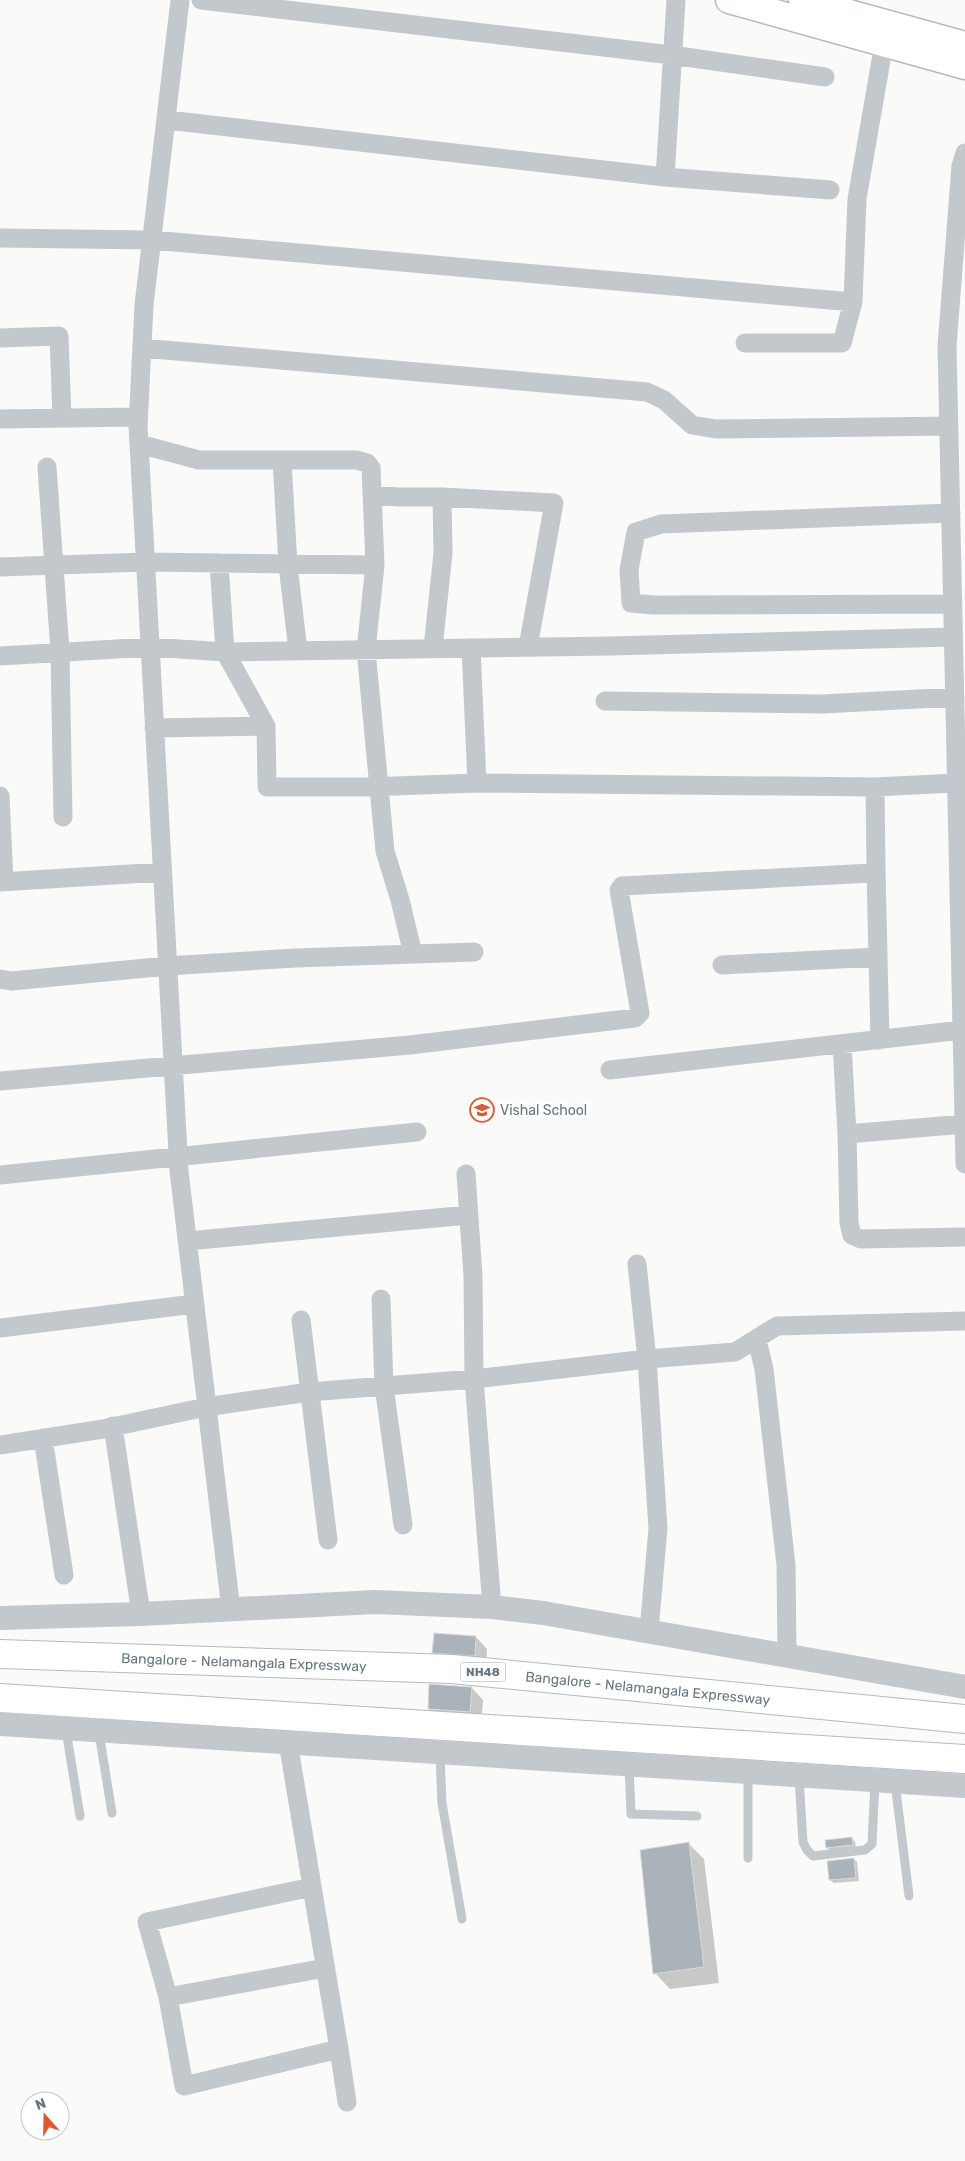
<svg xmlns="http://www.w3.org/2000/svg" width="965" height="2161" font-family="Rubik,sans-serif">
<style>
.shadow{fill:#0003}
.building{fill:#aab3b9;stroke:#dcdcda}
.lines{fill:none;stroke-linecap:round;stroke-linejoin:round}
.secondary-casing{stroke:#b3babf;stroke-width:29}
.motorway-casing{stroke:#b4b9bd;stroke-width:30}
.service{stroke:#c3c8cc;stroke-width:9}
.minor{stroke:#c3c8cc;stroke-width:19}
.tertiary{stroke:#c3c8cc;stroke-width:24}
.secondary{stroke:#fff;stroke-width:26}
.motorway{stroke:#fff;stroke-width:28}
.labels{text-anchor:middle;stroke-width:5;stroke-linejoin:round;paint-order:stroke}
.shield{fill:#fff;stroke:#939fa8;stroke-width:1}
.shield-label{font-size:12px;font-weight:bold;fill:#657683}
.poi-label{font-size:14px;fill:#657683;stroke:#fff;text-anchor:start}
.street-label{font-size:14px;fill:#657683;stroke:#fff}
</style>
<rect width="100%" height="100%" fill="#fafaf8"/>
<!-- shadow -->
<path class="shadow" d="M 476,1637 L 487,1649 L 486,1667 L 445,1664 L 433,1652 Z
M 472,1688 L 483,1700 L 481,1723 L 441,1721 L 429,1709 Z
M 852,1838 L 855,1842 L 856,1848 L 830,1851 L 827,1848 Z
M 688,1843 L 704,1859 L 719,1983 L 670,1989 L 655,1973 Z
M 854,1859 L 857,1862 L 859,1881 L 834,1883 L 830,1880 Z"/>
<!-- building -->
<path class="building" d="M 434,1633 L 476,1636 L 475,1656 L 432,1653 Z
M 429,1684 L 472,1687 L 470,1712 L 428,1709 Z
M 852,1837 L 853,1845 L 826,1848 L 825,1840 Z
M 689,1842 L 704,1967 L 653,1974 L 640,1850 Z
M 854,1858 L 856,1878 L 829,1880 L 827,1861 Z"/>
<g class="lines">
<!-- secondary casing -->
<g class="secondary-casing">
<path id="secondary" d="M 729,0 L 965,66
M 802,0 L 965,45"/>
</g>
<!-- motorway casing -->
<g class="motorway-casing">
<g id="motorway">
<path id="s1" d="M 0,1654 L 452,1669 L 965,1719"/>
<path d="M 0,1698 L 965,1759"/>
</g>
</g>
<!-- service -->
<path class="service" d="M 66,1730 L 80,1816
M 99,1733 L 112,1813
M 440,1754 L 442,1803 L 462,1919
M 629,1764 L 631,1814 L 697,1816
M 748,1773 L 748,1858
M 799,1776 L 803,1842 L 807,1850 L 813,1856 L 865,1850 L 872,1844 L 875,1782
M 895,1782 L 909,1896"/>
<!-- minor -->
<path class="minor" d="M 180,0 L 144,305 L 138,426 L 179,1171 L 231,1610
M 201,0 L 672,55 L 825,77
M 167,120 L 665,177 L 830,190
M 965,153 L 961,166 L 947,346 L 965,1164
M 665,177 L 676,0
M 0,238 L 152,240 L 853,302 L 842,343 L 745,343
M 853,302 L 857,199 L 884,43
M 0,338 L 59,336 L 62,418
M 142,348 L 647,392 L 664,400 L 692,425 L 716,429 L 949,426
M 0,419 L 138,417
M 139,444 L 199,460 L 356,460 L 367,463 L 371,468 L 375,565 L 366,650 L 385,851 L 400,900 L 413,954
M 282,461 L 288,565 L 298,651
M 47,467 L 60,652 L 63,817
M 372,495 L 399,497 L 442,497 L 554,503 L 528,647
M 951,513 L 661,524 L 636,532 L 629,570 L 631,603 L 654,605 L 953,604
M 219,563 L 225,652 L 266,726 L 267,787 L 368,787 L 477,783 L 875,787
M 0,567 L 145,562 L 375,565
M 433,648 L 443,553 L 442,497
M 471,648 L 477,783
M 0,656 L 150,647 L 225,652 L 612,646 L 953,637
M 605,701 L 823,704 L 955,697
M 154,728 L 266,726
M 0,796 L 4,882
M 0,882 L 162,872
M 878,957 L 880,1040
M 722,965 L 878,957 L 876,869
M 0,979 L 12,981 L 167,966 L 296,958 L 474,952
M 842,1044 L 847,1134 L 849,1223 L 852,1235 L 861,1239 L 965,1237
M 610,1070 L 962,1030
M 0,1081 L 410,1045 L 635,1018 L 640,1013 L 619,890 L 622,886 L 872,873 L 876,869 L 875,787 L 956,783
M 847,1134 L 965,1124
M 466,1174 L 473,1276 L 474,1379 L 492,1607
M 0,1175 L 417,1132
M 187,1241 L 469,1215
M 637,1264 L 647,1359 L 658,1528 L 649,1631
M 381,1299 L 384,1386 L 403,1525
M 301,1320 L 328,1540
M 0,1328 L 194,1304
M 757,1340 L 764,1369 L 786,1565 L 787,1655
M 113,1426 L 141,1614
M 43,1438 L 64,1575
M 0,1445 L 103,1429 L 206,1407 L 309,1392 L 474,1379 L 647,1359 L 735,1352 L 777,1326 L 965,1321
M 288,1742 L 339,2049 L 184,2086 L 168,1997 L 325,1968
M 168,1997 L 147,1922 L 312,1887
M 339,2049 L 347,2102"/>
<!-- tertiary -->
<path class="tertiary" d="M 0,1618 L 141,1614 L 375,1602 L 492,1607 L 543,1613 L 965,1687
M 0,1724 L 965,1786"/>
<!-- secondary -->
<use href="#secondary" class="secondary"/>
<!-- motorway -->
<use href="#motorway" class="motorway"/>
</g>
<!-- icons -->
<defs>
<g id="school-ring" transform="scale(1.25)"><circle r="9.5" fill="#fff" stroke="#e4572e" stroke-width="1.5"/><path d="M0-5L7-2L0 1L-7-2ZM-4 1L0 2.5L4 1V4Q0 6-4 4Z" fill="#e4572e"/></g>
</defs>
<g fill-rule="evenodd">
<use href="#school-ring" x="482" y="1110"/>
</g>
<g class="labels">
<!-- shield labels -->
<rect class="shield" x="460.5" y="1662.5" width="45" height="19" rx="4"/>
<g class="shield-label">
<text x="483" y="1676">NH48</text>
</g>
<!-- poi labels -->
<g class="poi-label">
<text x="500" y="1115">Vishal School</text>
</g>
<!-- street labels -->
<g class="street-label">
<text dy="5" stroke="none"><textPath href="#s1" startOffset="244">Bangalore - Nelamangala Expressway</textPath></text>
<text dy="5" stroke="none"><textPath href="#s1" startOffset="649">Bangalore - Nelamangala Expressway</textPath></text>
</g>
</g>
<!-- north arrow -->
<g transform="translate(45 2116) rotate(340)"><circle r="24" fill="#ffffff" stroke="#c1c8cd"/>
<path d="M0-4L9 19L0 12L-9 19Z" fill="#e4572e"/>
<text y="-8" font-size="14" font-weight="bold" text-anchor="middle" fill="#657683">N</text>
</g>
</svg>
